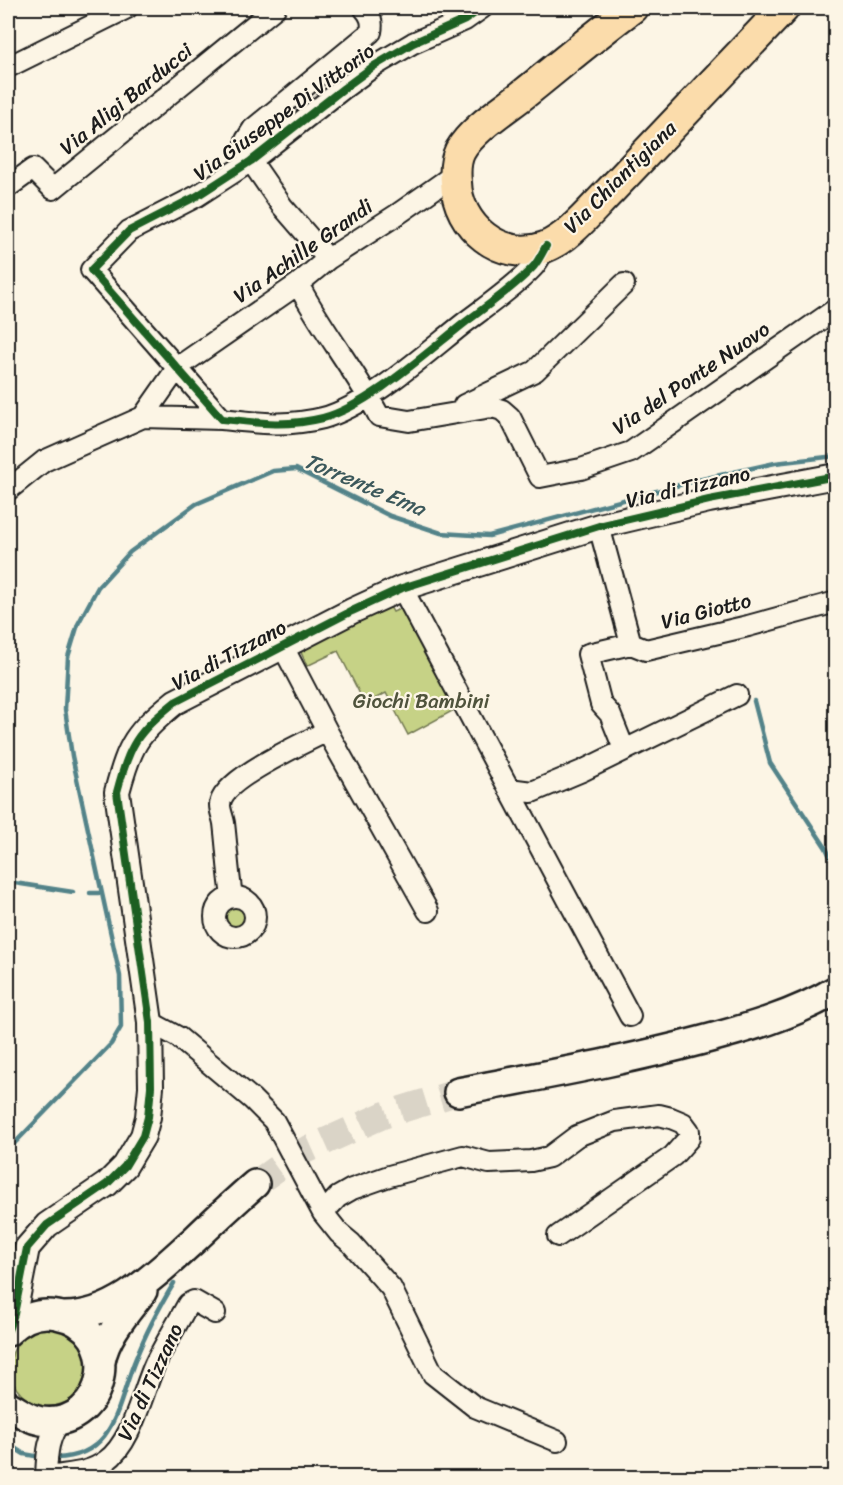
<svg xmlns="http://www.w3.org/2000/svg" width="843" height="1485" font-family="Sriracha,sans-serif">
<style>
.green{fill:#c6d286;stroke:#717751;stroke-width:1.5}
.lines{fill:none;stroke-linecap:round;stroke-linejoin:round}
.stream{stroke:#538389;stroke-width:4.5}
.secondary-tunnel{stroke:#dad4c7;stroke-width:27;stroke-dasharray:27 14;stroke-linecap:butt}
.minor-casing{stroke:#1c1c1c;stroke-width:24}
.tertiary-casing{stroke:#1c1c1c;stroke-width:28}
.secondary-casing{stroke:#1c1c1c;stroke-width:32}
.primary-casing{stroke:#1c1c1c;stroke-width:34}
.minor{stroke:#fcf5e5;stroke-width:20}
.tertiary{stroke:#fcf5e5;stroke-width:24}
.secondary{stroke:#fcf5e5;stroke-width:27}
.primary{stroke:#fbdcab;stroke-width:30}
.cycleway-casing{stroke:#fcf5e5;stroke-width:11}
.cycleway{stroke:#1b5e20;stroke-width:8}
.labels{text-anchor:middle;stroke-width:4.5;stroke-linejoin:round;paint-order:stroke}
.street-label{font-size:21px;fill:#1c1c1c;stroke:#fcf5e5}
.park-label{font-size:21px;fill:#4f533c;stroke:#fcf5e5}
.water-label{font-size:22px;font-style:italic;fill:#3c585b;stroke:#fcf5e5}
</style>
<rect width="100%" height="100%" fill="#fcf5e5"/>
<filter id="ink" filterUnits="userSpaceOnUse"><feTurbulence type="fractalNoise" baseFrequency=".0167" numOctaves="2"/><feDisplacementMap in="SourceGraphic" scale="12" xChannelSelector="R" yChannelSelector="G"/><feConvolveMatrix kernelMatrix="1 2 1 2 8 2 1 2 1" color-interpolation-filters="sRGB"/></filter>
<g filter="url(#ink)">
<!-- green -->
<path class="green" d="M 388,603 L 393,612 L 402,608 L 456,709 L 408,735 L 386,693 L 365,704 L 338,651 L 307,666 L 300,650 Z
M223 916a14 14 0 1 1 28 0a14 14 0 1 1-28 0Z
M10 1367a39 39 0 1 1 78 0a39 39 0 1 1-78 0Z"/>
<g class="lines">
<!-- stream -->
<path class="stream" d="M 754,701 L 770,763 L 826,848 L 836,869
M 8,882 L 73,892
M 90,893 L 102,893
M 8,1150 L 111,1044 L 121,1027 L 120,976 L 72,756 L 65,709 L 68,657 L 78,624 L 98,587 L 130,552 L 196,504 L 273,471 L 296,469 L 390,516 L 441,533 L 489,536 L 698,480 L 775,463 L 836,456
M 8,1444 L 24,1454 L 35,1456
M 56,1458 C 117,1456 117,1403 136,1358 C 146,1332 159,1308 174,1283"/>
<!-- secondary-tunnel -->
<path class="secondary-tunnel" d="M 255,1184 L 297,1154 L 384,1115 L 458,1092"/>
<!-- minor casing -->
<g class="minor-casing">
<path id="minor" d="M 482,8 L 465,20 L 413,43 L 374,66 L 344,88 L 251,161 L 197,196 L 129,231 L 91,270 L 222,419 C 258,423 287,427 323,418 C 368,406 425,354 463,324 C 484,308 516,286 534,266 C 539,260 542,253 546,246
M 8,67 L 127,8
M 8,187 L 33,169 L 53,189 L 275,8
M 328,259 L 282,206 L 251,161 L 246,151 L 246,140 L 253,129 L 371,32 C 373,22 371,16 364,8
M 298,284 C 322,330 355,370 379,416 L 409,421 L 492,407 L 502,410 L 510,417 L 540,477 L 581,469 L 631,452 L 836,309
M 464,405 L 535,371 L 624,284
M 143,417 L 222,419
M 8,490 L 44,461 L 143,417 L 178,367 L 298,284 L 328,259 L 398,214 L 455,174
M 599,526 L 631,644
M 402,588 L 630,1016
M 327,731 L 428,911
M 624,749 L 610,714 L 601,704 L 588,654 L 631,644 L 646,650 L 748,626 L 836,602
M 509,789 L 532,792 L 582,771 L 737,695
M 232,896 C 228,872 227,848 224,823 C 223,817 220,811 220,805 C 221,779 305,743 327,731 L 283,647
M215 917a20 20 0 1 1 40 0a20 20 0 1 1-40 0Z
M 150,1022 L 178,1037 L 252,1099 L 274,1121 L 323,1213 L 339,1233 L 351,1243 L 391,1288 L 433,1374 L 475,1407 L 557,1441
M 323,1213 L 338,1197 L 352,1189 L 389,1176 L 463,1156 L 489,1163 L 531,1161 L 549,1157 L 577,1136 L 615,1121 L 659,1115 L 671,1118 L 683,1123 L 689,1131 L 689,1138 L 673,1156 L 558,1236
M 46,1477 C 47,1455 47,1437 62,1419
M 45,1478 C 65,1473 88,1475 106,1461 C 132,1443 142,1393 155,1364 C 165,1344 177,1324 188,1304 L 194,1301 L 215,1313"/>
</g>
<!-- tertiary casing -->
<g class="tertiary-casing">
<path id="tertiary" d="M 8,1330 L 14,1314 L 27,1248 L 47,1225 L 107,1184 L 125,1166 L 143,1136 L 148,1117 L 151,1087 L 150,1022 L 117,792 C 130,743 136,734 175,702 L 352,611 L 402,588 L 599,526 L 709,500 L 836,476"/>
</g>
<!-- secondary casing -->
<g class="secondary-casing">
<path id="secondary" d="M 458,1092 C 538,1076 620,1062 699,1041 C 745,1029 795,1015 836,990
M 63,1316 C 115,1317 157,1273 194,1240 C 214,1221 234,1202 255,1184
M 8,1332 C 21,1319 38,1311 57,1315 C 126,1328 108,1430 41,1421 C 28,1419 19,1411 8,1405
M 101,1362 C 105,1336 127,1312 143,1291"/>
</g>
<!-- primary casing -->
<g class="primary-casing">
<path id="primary" d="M 632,8 C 595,35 560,65 525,93 C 505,109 472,129 460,151 C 455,161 455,172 456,182 C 457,226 501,263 545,247 C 570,237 591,210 610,191 L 784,8"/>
</g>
<!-- minor -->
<use href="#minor" class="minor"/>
<!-- tertiary -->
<use href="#tertiary" class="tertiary"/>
<!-- secondary -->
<use href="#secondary" class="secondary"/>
<!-- primary -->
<use href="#primary" class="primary"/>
<!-- cycleway casing -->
<g class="cycleway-casing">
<path id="cycleway" d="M 482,8 L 465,20 L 413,43 L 374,66 L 344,88 L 251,161 L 197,196 L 129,231 L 91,270 L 222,419 C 258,423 287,427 323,418 C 368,406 425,354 463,324 C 484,308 516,286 534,266 C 539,260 542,253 546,246
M 8,1330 L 14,1314 L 27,1248 L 47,1225 L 107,1184 L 125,1166 L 143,1136 L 148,1117 L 151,1087 L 150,1022 L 117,792 C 130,743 136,734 175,702 L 352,611 L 402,588 L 599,526 L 709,500 L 836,476"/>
</g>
<!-- cycleway -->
<use href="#cycleway" class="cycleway"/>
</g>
</g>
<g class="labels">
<!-- street labels -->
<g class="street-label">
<text transform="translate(126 99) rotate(-39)" y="7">Via Aligi Barducci</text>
<text transform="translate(284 112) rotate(-36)" y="7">Via Giuseppe Di Vittorio</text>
<text transform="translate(620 177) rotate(-45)" y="7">Via Chiantigiana</text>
<text transform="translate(303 251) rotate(-35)" y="7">Via Achille Grandi</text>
<text transform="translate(691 378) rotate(-34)" y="7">Via del Ponte Nuovo</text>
<text transform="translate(688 487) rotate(-13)" y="7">Via di Tizzano</text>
<text transform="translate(706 611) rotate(-14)" y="7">Via Giotto</text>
<text transform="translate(229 655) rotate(-28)" y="7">Via di Tizzano</text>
<text transform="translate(150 1382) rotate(-65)" y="7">Via di Tizzano</text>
</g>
<!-- park labels -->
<g class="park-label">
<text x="421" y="708">Giochi Bambini</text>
</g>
<!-- water labels -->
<g class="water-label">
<text transform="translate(365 484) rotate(23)" y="8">Torrente Ema</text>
</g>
</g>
<!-- margin -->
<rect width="843" height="1485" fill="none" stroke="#fcf5e5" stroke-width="30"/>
<rect x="15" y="15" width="813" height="1455" fill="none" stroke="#1c1c1c" stroke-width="2" filter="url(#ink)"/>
</svg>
